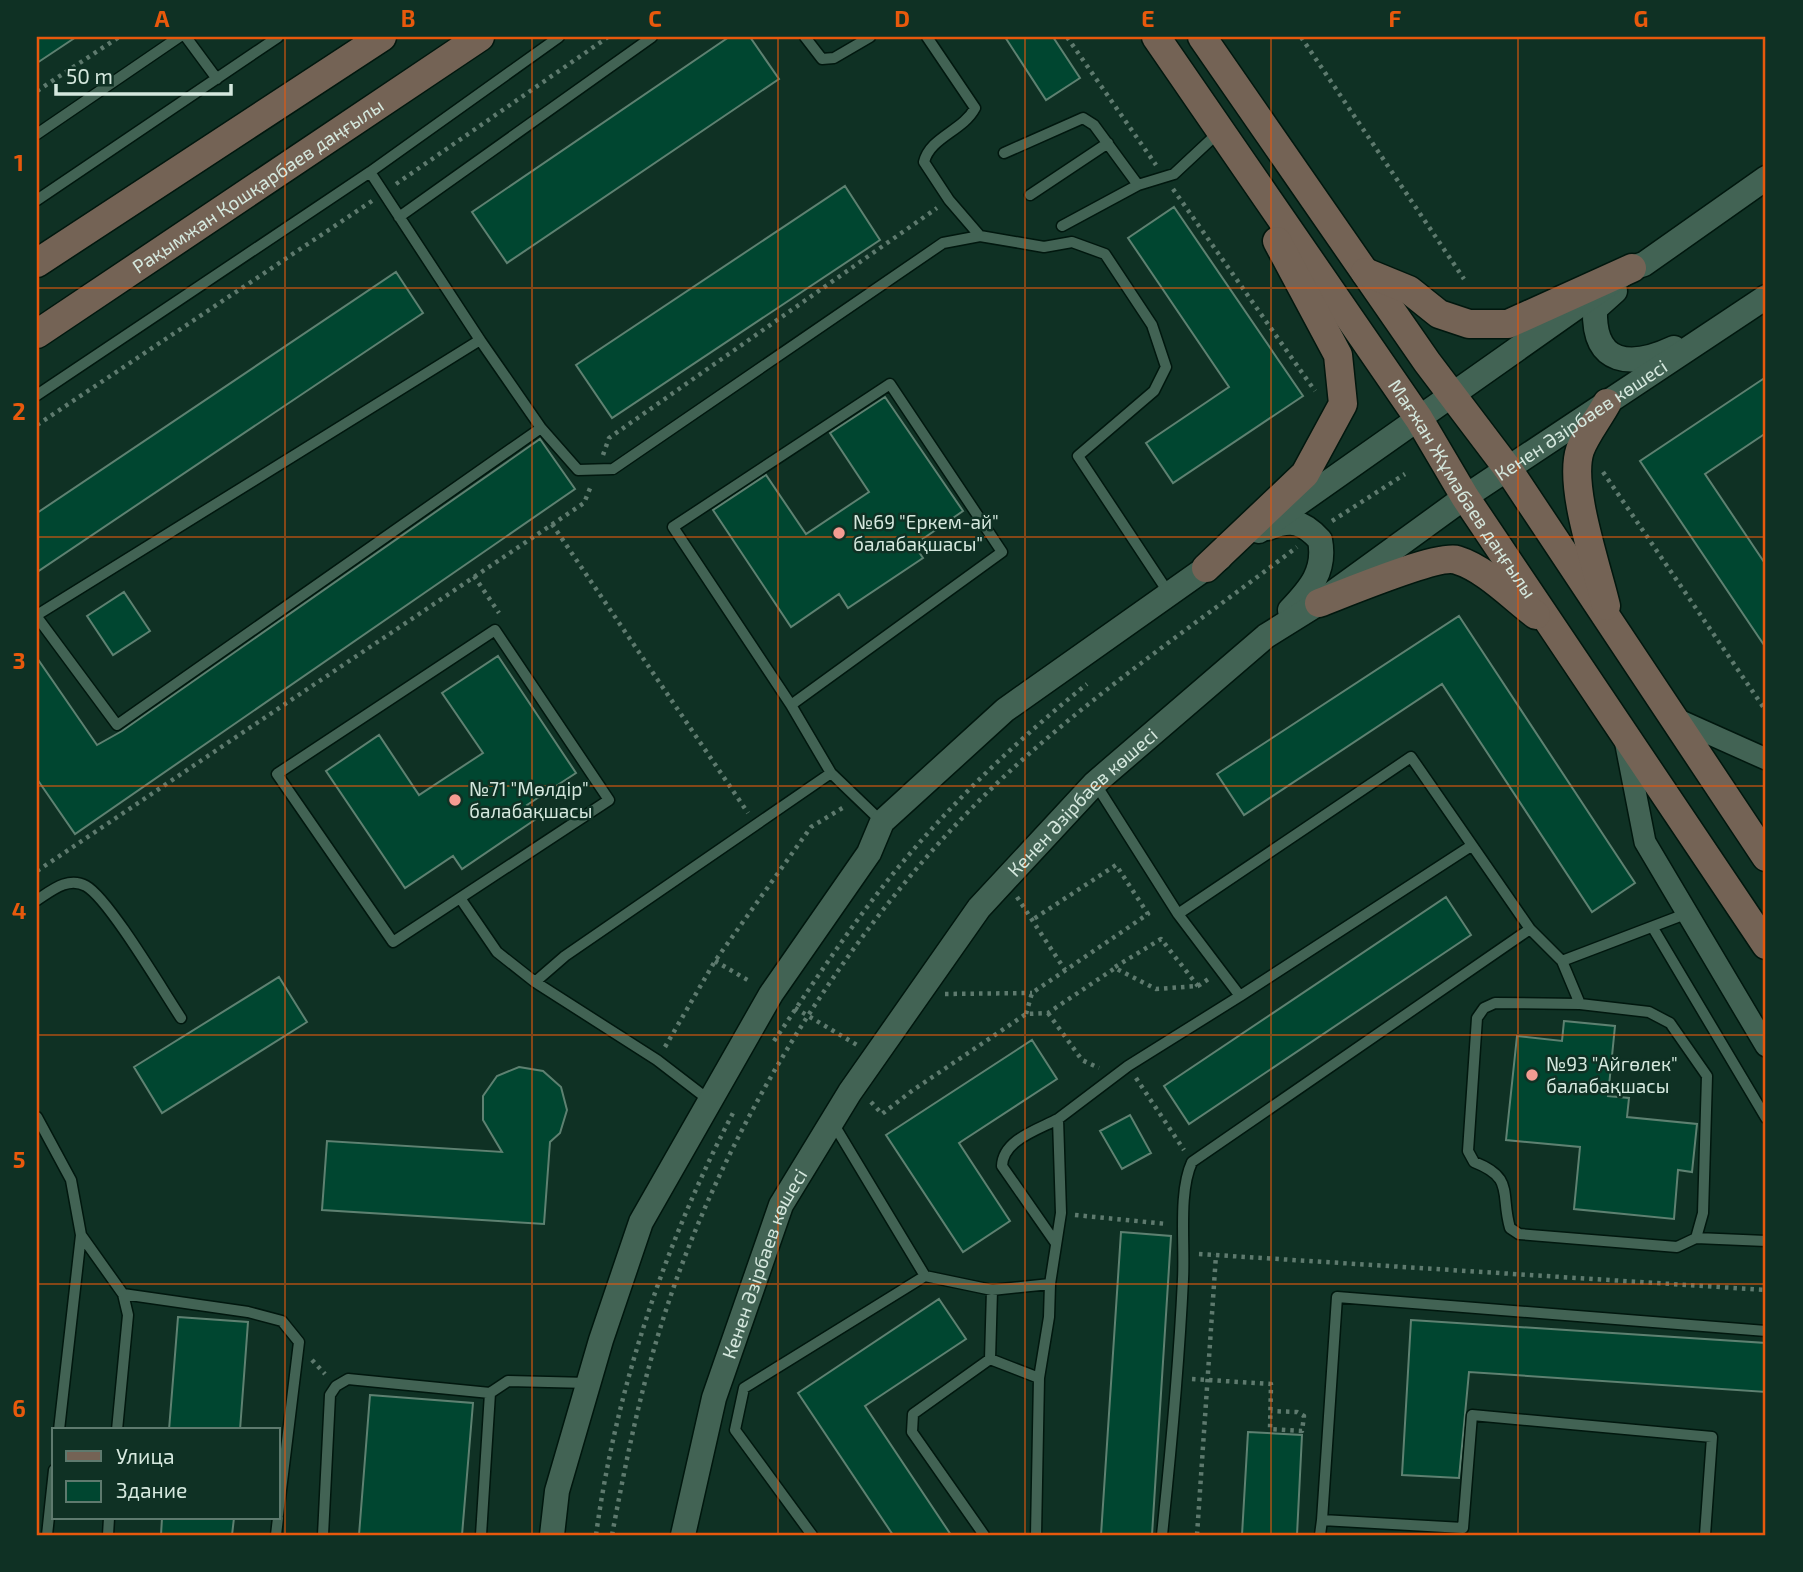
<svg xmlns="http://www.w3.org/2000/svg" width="1803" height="1572" font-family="'Exo 2',sans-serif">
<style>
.building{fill:#004630;stroke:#5e8171;stroke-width:2}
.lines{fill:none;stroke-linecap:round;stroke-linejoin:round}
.service-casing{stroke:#01170e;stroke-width:13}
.minor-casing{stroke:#01170e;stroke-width:24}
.tertiary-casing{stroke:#01170e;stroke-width:27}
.secondary-casing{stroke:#01170e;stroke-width:31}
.path{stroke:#5e7a6e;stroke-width:4.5;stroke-dasharray:3.5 5;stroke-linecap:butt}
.service{stroke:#426354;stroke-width:10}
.minor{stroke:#426354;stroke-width:21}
.tertiary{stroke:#426354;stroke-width:24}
.secondary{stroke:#746355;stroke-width:28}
.grid{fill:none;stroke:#e8590c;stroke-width:2;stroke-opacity:0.55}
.poi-dot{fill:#f59c92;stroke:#0f3124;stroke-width:2.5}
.labels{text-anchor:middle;stroke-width:5;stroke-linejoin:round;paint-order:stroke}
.street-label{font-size:19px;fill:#d5e8de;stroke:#0f3124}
.poi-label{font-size:19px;fill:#d5e8de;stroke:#0f3124;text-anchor:start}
.neatline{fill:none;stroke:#e8590c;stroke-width:2.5}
.grid-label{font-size:23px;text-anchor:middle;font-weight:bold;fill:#e8590c}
</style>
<rect width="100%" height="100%" fill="#0f3124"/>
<!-- building -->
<path class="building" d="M 37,37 L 76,37 L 37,63 Z
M 729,37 L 750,37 L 779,79 L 507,263 L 472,212 Z
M 1005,37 L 1053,37 L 1080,78 L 1046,100 Z
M 845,186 L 880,240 L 612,418 L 576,365 Z
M 1174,207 L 1303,396 L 1173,483 L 1146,443 L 1229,387 L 1128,238 Z
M 396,272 L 423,313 L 37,572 L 37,513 Z
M 1766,377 L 1766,433 L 1705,474 L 1766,565 L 1766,648 L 1640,461 Z
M 885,397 L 963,511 L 914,545 L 923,558 L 848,608 L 839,594 L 791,627 L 713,510 L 766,475 L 806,534 L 869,492 L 830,433 Z
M 540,439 L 575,489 L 75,834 L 37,779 L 37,658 L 97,745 L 122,731 Z
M 124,592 L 150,631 L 113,655 L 87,616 Z
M 1459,616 L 1635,883 L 1592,912 L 1442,684 L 1244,815 L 1217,774 Z
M 498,656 L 576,773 L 527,805 L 536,819 L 462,869 L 453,856 L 405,888 L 326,771 L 379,735 L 419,795 L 483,753 L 442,693 Z
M 1446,897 L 1471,935 L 1189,1124 L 1164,1086 Z
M 279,977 L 307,1022 L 162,1113 L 134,1067 Z
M 1564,1021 L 1615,1026 L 1608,1096 L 1629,1098 L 1627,1117 L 1697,1124 L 1692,1172 L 1678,1170 L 1674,1219 L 1574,1209 L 1580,1147 L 1506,1140 L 1517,1036 L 1562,1041 Z
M 1032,1040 L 1057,1079 L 959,1143 L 1010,1221 L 963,1252 L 886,1135 Z
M 519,1067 L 543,1071 L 561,1087 L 567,1110 L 560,1133 L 550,1142 L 544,1224 L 322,1210 L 327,1141 L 502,1152 L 483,1120 L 483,1096 L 497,1076 Z
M 1130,1115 L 1151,1153 L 1122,1169 L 1100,1131 Z
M 1121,1232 L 1171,1236 L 1152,1535 L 1101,1535 Z
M 939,1299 L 966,1339 L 865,1406 L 951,1535 L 893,1535 L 798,1393 Z
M 178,1317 L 248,1322 L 240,1430 L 169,1430 Z
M 1411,1320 L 1766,1343 L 1766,1392 L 1469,1372 L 1459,1478 L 1402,1475 Z
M 370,1395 L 473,1403 L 462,1535 L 359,1535 Z
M 1248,1432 L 1302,1435 L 1297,1535 L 1242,1535 Z
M 162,1518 L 234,1518 L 232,1535 L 161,1535 Z"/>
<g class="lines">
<!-- service casing -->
<g class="service-casing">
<path id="service" d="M 186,37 L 217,79
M 805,37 L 822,59 L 834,58 L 870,37
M 927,37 L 975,108 C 963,131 930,137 924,162 L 949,200 L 980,236
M 37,134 L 179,37
M 1004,153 L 1083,118 L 1094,125 L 1138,185
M 1030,195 L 1108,143
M 37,200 L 278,37
M 399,217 L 652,37
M 1062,226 L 1138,185 L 1174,174 L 1219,132
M 37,395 L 370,172 L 559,37
M 541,428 L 578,470 L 613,469 L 943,243 L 980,236 L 1044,247 L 1072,242 L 1105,254 L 1152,325 L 1166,367 L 1154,391 L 1078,456 L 1170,595
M 37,615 L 480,340 L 370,172
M 37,617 L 117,725 L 541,428 L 480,340
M 495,630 L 609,800 L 393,942 L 277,774 Z
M 791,705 L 1002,552 L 890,384 L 673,527 L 791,705 L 831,773 L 882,822
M 1095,783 L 1178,914
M 1471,846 L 1240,996 L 1178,914 L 1411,757 L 1530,929
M 460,898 L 497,952 L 535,982 L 565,956 L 831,773
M 37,900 C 51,891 68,876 86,886 C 109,899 163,991 181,1018
M 1653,928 L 1766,1118
M 1562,961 L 1580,1004
M 535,982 L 657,1060 L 709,1100
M 1495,1003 L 1580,1004 L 1649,1012 L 1670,1023 L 1707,1076 L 1703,1213 L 1696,1238 L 1677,1247 L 1519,1234 L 1510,1228 C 1500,1193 1515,1178 1474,1162 L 1468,1151 L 1477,1018 L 1484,1008 Z
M 37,1117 L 71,1180 L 81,1235 L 59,1430
M 833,1123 L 925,1276
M 81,1235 L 123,1294 L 128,1315 L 117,1430
M 1696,1238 L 1766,1241
M 1055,1242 L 1002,1166 C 1003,1140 1037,1130 1058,1119
M 1050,1284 L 1061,1213 L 1058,1119 L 1128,1066 L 1240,996
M 992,1290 L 990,1359 L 1039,1378
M 123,1294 L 248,1312 L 282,1321 L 299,1342 L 278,1515
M 490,1393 L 508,1381 L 589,1383
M 47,1535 L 54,1470
M 108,1535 L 109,1518
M 276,1535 L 278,1518
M 323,1535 L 330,1395 L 336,1386 L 348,1379 L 490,1393 L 481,1535
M 812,1535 L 735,1430 L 744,1388 L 925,1276 L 992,1290 L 1050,1284 L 1049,1317 L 1039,1378 L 1036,1535
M 984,1535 L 912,1432 L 913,1414 L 990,1359
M 1162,1535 C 1171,1450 1179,1364 1183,1279 C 1185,1244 1178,1192 1192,1162 L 1530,929 L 1562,961 L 1688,913
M 1320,1535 L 1322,1520
M 1705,1535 L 1712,1437 L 1472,1415 L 1463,1528 L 1322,1520 L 1337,1297 L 1766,1331"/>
</g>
<!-- minor casing -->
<g class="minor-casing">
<path id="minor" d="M 1672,717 L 1766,759
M 1625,740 L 1645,842 L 1766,1046"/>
</g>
<!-- tertiary casing -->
<g class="tertiary-casing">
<g id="tertiary">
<path d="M 1615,291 L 1595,309 C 1593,366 1631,368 1674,348"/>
<path d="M 1268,528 C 1291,519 1303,521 1320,540 C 1326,571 1310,589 1290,610"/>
<path d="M 1259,531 L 1632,268 L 1644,264 L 1766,178"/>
<path d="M 552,1535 L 557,1491 L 601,1340 L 641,1222 L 771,994 L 869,853 L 882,822 L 1005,710 L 1220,558"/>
<path id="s1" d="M 683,1535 L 714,1398 L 781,1205 L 850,1092 L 979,908 L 1095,783 L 1266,636 L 1319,603 L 1465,497 L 1766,297"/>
</g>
</g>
<!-- secondary casing -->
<g class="secondary-casing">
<g id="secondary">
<path id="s2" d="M 1156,37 L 1419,419 L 1465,497 L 1766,945"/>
<path d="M 1202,37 L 1427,362 L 1508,469 L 1766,857"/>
<path d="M 37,263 L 382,37"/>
<path d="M 1365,272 L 1409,290 L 1439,314 L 1469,324 L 1508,324 L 1632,268"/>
<path id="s3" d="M 37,334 L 480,37"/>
<path d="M 1206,568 L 1305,474 L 1343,404 L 1338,355 L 1277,241"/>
<path d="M 1319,603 C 1343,594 1438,554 1457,560 C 1486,569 1512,597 1536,615"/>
<path d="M 1606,606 C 1597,567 1568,486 1580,450 C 1586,434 1599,418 1607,403"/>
</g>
</g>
<!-- path -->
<path class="path" d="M 1067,37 L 1156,165
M 1301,37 L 1464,279
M 37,91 L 119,37
M 396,184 L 608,37
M 1173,189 L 1315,391
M 37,425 L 372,201
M 603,455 L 609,438 L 937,208
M 1603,472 L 1766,711
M 1332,521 L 1405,474
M 552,524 L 748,813
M 474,576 L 499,613
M 37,871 L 584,503 L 591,486
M 1017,897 L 1065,970
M 715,961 L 751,982
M 1115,967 L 1161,939 L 1198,986
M 945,994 L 1032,993
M 795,1008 L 857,1045
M 1048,1013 L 1082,1060 L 1099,1068
M 1026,1014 L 1032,993 L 1148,914 L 1116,865 L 1032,920
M 774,1041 C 812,985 849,928 892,875 C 950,804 1016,741 1087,684
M 665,1047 L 715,961 L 811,827 L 844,807
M 1136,1078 L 1184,1150
M 871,1102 L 882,1114 L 913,1090 L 1026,1014 L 1048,1013 L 1115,968 L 1156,989 L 1198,986 L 1210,978
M 1075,1215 L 1167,1224
M 1199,1254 L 1766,1290
M 312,1360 L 325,1374
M 1192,1379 L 1271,1384 L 1270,1429 L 1302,1431 L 1304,1416 L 1297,1412 L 1271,1411
M 596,1535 C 616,1389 665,1243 733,1113
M 612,1535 C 625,1466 639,1396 660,1329 C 722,1125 862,903 1021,761 C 1108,683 1204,618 1297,547
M 1197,1535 L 1216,1255"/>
<!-- service -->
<use href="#service" class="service"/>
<!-- minor -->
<use href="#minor" class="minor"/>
<!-- tertiary -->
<use href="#tertiary" class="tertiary"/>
<!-- secondary -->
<use href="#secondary" class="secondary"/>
</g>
<!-- grid -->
<path class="grid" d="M 285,37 L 285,1535M 532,37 L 532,1535M 778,37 L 778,1535M 1025,37 L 1025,1535M 1271,37 L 1271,1535M 1518,37 L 1518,1535M 37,288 L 1766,288M 37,537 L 1766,537M 37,786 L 1766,786M 37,1035 L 1766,1035M 37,1284 L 1766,1284"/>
<!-- markers -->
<g class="poi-dot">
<circle cx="839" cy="533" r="7"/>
<circle cx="455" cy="800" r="7"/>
<circle cx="1532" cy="1075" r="7"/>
</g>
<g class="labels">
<!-- street labels -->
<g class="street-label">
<text dy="7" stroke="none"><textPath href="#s3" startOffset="266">Рақымжан Қошқарбаев даңғылы</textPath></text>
<text dy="7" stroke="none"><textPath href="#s1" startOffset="1480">Кенен Әзірбаев көшесі</textPath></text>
<text dy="7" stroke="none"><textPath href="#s2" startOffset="546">Мағжан Жұмабаев даңғылы</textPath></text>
<text dy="7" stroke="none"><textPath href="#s1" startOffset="850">Кенен Әзірбаев көшесі</textPath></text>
<text dy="7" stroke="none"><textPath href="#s1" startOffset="284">Кенен Әзірбаев көшесі</textPath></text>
</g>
<!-- poi labels -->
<g class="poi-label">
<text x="853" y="529">№69 "Еркем-ай"<tspan x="853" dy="22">балабақшасы"</tspan></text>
<text x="469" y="796">№71 "Мөлдір"<tspan x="469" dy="22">балабақшасы</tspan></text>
<text x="1546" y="1071">№93 "Айгөлек"<tspan x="1546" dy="22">балабақшасы</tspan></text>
</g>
</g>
<!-- border -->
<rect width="1803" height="1572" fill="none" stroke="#0f3124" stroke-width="77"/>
<!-- legend -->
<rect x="52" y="1428" width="228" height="91" fill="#0f3124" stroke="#5e7a6e" stroke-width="2"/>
<rect x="66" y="1451" width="35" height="10" fill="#746355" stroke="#5e7a6e" stroke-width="2"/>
<text x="116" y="1464" font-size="21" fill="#d5e8de">Улица</text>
<rect x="66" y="1481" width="35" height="21" fill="#004630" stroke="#5e7a6e" stroke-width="2"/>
<text x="116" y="1498" font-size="21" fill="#d5e8de">Здание</text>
<!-- scale -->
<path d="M56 84v10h175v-10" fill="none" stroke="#d5e8de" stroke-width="3.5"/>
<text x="66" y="84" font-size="21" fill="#d5e8de" stroke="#0f3124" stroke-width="5" paint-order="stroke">50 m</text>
<rect x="38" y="38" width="1726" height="1496" class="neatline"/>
<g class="grid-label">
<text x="162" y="27">A</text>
<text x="408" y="27">B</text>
<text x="655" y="27">C</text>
<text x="902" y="27">D</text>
<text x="1148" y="27">E</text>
<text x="1395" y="27">F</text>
<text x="1641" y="27">G</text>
<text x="19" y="171">1</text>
<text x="19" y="420">2</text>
<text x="19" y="669">3</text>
<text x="19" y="919">4</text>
<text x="19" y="1168">5</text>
<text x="19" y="1417">6</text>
</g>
</svg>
